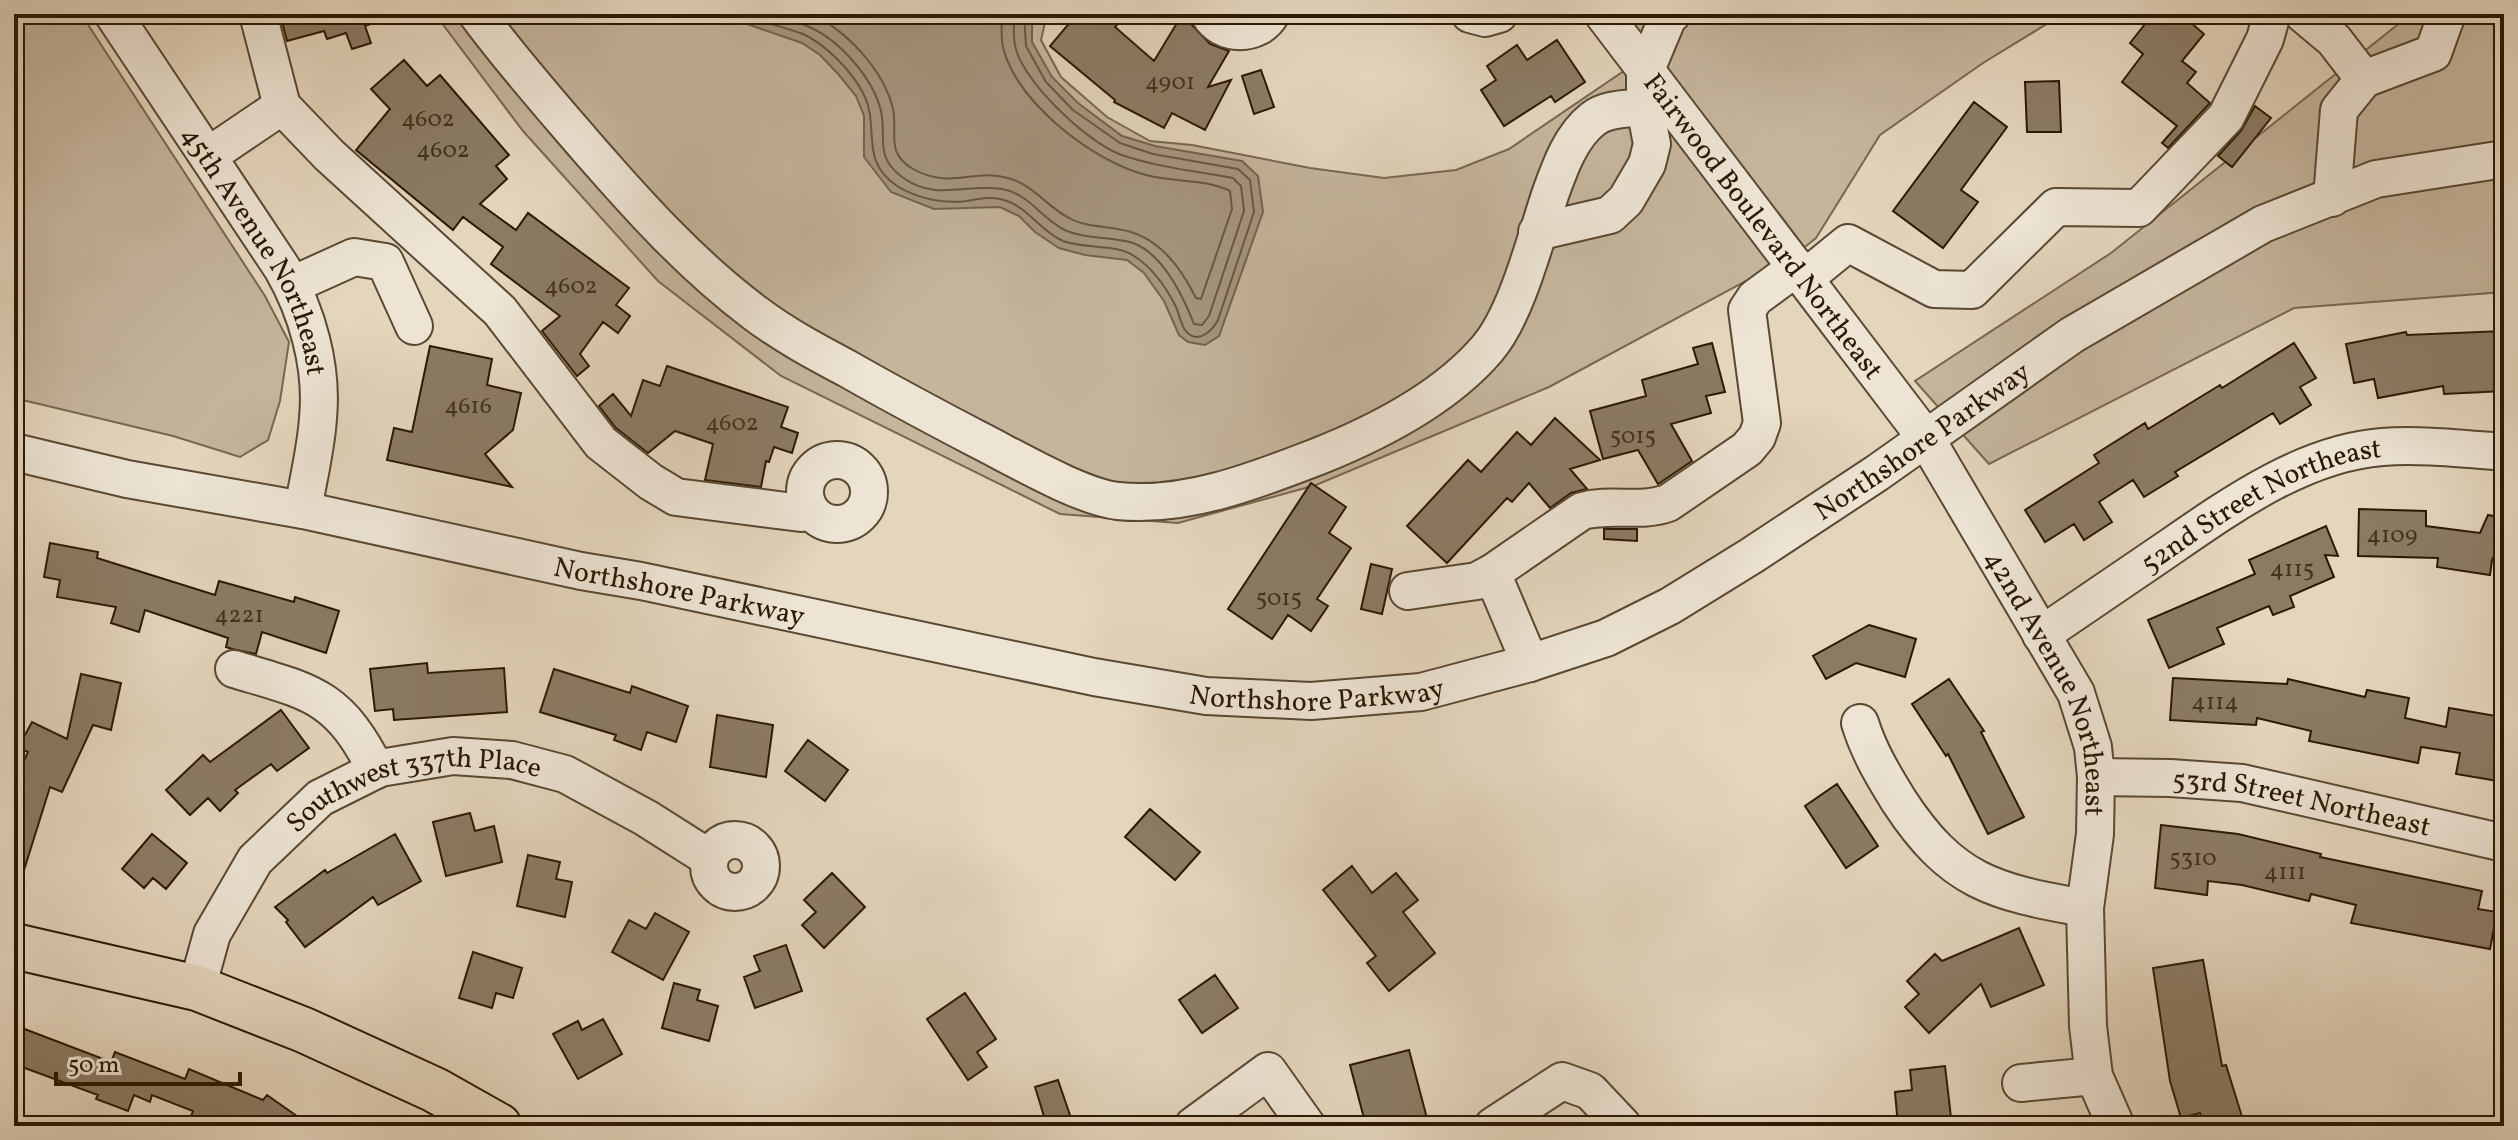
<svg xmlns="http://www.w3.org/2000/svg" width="2518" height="1140" font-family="Vollkorn,serif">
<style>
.green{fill:#c5b59d;stroke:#786750;stroke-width:2}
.water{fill:#a5957e;stroke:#74634d;stroke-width:2}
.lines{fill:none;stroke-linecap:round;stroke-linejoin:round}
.shore{stroke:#685740;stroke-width:2}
.building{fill:#8b7b64;stroke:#2b1903;stroke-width:2}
.minor-casing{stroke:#594832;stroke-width:40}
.major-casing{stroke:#2b1903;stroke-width:48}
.minor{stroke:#ede4d4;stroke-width:36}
.major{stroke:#e4d5bd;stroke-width:44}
.labels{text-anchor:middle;stroke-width:6;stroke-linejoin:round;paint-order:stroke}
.number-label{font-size:24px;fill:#43321b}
.street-label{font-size:28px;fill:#2b1903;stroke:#ede4d4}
</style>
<rect width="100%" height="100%" fill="#e4d5bd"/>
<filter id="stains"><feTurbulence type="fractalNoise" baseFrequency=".0025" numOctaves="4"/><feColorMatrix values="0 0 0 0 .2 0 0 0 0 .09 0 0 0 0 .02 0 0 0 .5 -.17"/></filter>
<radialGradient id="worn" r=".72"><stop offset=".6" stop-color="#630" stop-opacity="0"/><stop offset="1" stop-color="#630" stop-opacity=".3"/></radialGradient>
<!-- green -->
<path class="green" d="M 14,14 L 81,14 L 265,296 L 289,342 L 280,401 L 268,440 L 240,457 L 173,436 L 14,398 Z
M 435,14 L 1047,14 L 1041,40 L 1061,77 L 1107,117 L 1150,141 L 1192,145 L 1310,168 L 1384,178 L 1456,170 L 1509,149 L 1637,62 L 1603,14 L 2063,14 L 1983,63 L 1880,135 L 1816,238 L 1796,254 L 1549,387 L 1316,485 L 1178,523 L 1060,514 L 781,376 L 658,281 L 523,131 Z
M 2411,14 L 2504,14 L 2504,292 L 2294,308 L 1989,464 L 1915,381 L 2111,253 Z"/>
<!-- water -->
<path class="water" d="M 736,14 L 1032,14 L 1032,42 L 1052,77 L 1078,103 L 1122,136 L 1155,146 L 1242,161 L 1258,176 L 1263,212 L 1219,336 L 1205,345 L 1188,342 L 1179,335 L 1164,301 L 1144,273 L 1127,260 L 1085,255 L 1059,248 L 1035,232 L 1019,216 L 1000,207 L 934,209 L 891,192 L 864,157 L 864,116 L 856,96 L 839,75 L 820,55 L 802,43 L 741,22 Z"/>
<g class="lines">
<!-- shore -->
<path class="shore" d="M 745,14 C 763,23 784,27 803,34 C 825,44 852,71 863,93 C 881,127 858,160 897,186 C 918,199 944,204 967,201 C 979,199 992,196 1004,200 C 1028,207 1040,231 1063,241 C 1084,249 1118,244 1134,256 C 1153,268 1166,287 1176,307 C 1179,314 1181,324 1185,330 C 1197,346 1212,331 1218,320 L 1254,212 L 1250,180 L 1238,169 L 1153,154 L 1120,143 L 1073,110 L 1046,82 L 1026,46 L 1024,14
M 773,14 C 784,18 796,21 807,26 C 839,39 873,78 881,111 C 887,138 874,156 902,177 C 936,202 966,183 1002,189 C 1029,193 1043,221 1067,231 C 1088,240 1112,236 1133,243 C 1163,254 1183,296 1194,324 L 1202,325 L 1209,316 L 1244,211 L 1241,186 L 1233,178 C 1195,171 1155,167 1119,154 C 1086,141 1021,80 1015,45 C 1013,35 1014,24 1014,14
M 811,14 C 846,30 884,70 893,109 C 898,133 885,153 913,169 C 951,190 974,168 1008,178 C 1034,185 1047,207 1069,218 C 1083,226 1101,226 1117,229 C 1156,234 1179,264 1196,298 L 1201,299 L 1232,209 L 1230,191 C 1206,179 1172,182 1146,175 C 1093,161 1020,105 1004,51 C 1000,39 1002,26 1002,14"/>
</g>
<!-- building -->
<path class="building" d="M 280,14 L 390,14 L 390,17 L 365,26 L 371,43 L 352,49 L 346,33 L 327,39 L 324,31 L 287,41 Z
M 1077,14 L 1126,14 L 1115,27 L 1154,61 L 1180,18 L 1192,25 L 1210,44 L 1229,51 L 1208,87 L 1231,80 L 1205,130 L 1172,113 L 1164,128 L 1114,102 L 1115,100 L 1050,46 Z
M 2153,14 L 2197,14 L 2190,22 L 2204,34 L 2182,61 L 2196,72 L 2187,83 L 2210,103 L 2168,148 L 2162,143 L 2177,126 L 2122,82 L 2143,54 L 2130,43 Z
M 1557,40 L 1585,82 L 1555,102 L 1551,96 L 1504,126 L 1481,90 L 1496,80 L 1487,66 L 1517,45 L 1527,60 Z
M 404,60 L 427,86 L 440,75 L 509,155 L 496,166 L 507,179 L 480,204 L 516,230 L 528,213 L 629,288 L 616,305 L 630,316 L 618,333 L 603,322 L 580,354 L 589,366 L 577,376 L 542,331 L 560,316 L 491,264 L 503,247 L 463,217 L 453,230 L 356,150 L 390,109 L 371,89 Z
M 1261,70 L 1274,107 L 1254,114 L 1242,76 Z
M 2059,81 L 2061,132 L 2027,132 L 2025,82 Z
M 1974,102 L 2007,127 L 1961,190 L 1978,202 L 1943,248 L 1893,211 Z
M 2255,106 L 2271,118 L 2232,167 L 2218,156 L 2241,131 Z
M 2503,331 L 2504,391 L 2444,394 L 2443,386 L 2378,398 L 2374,379 L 2354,383 L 2346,344 L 2406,332 L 2407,335 Z
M 1712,343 L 1725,392 L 1706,396 L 1711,413 L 1671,424 L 1692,461 L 1658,484 L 1638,450 L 1603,459 L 1590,411 L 1646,396 L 1642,380 L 1698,364 L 1693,348 Z
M 2294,343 L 2316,378 L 2300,387 L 2311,405 L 2280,424 L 2273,413 L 2175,472 L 2178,476 L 2144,497 L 2133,480 L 2099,502 L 2112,522 L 2084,540 L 2074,524 L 2045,542 L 2025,510 L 2099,463 L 2094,455 L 2145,423 L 2148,429 L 2220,385 L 2222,388 Z
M 430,346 L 492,359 L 487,385 L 521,393 L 513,430 L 485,454 L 512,487 L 387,460 L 394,428 L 412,432 Z
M 667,366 L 788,407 L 781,427 L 798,433 L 792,453 L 774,447 L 769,462 L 766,461 L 761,487 L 705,480 L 713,444 L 675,431 L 648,453 L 616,428 L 599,406 L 613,394 L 631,416 L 643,380 L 660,386 Z
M 1555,418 L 1600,460 L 1570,469 L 1587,489 L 1571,493 L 1550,508 L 1529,483 L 1512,502 L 1507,498 L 1447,563 L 1407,526 L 1468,460 L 1481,472 L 1517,432 L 1531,445 Z
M 1311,483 L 1346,507 L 1329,533 L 1351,548 L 1317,599 L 1328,606 L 1311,631 L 1288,615 L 1272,639 L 1228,609 Z
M 2359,509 L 2426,511 L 2426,526 L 2480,533 L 2488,515 L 2504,518 L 2504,536 L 2492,560 L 2490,575 L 2437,567 L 2438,558 L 2358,556 Z
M 2326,526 L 2338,556 L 2325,555 L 2334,577 L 2290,596 L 2294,607 L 2273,615 L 2269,606 L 2217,628 L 2224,644 L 2169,668 L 2148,620 L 2255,574 L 2249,560 Z
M 1604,529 L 1637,529 L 1637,541 L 1604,539 Z
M 50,543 L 98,552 L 97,558 L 215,595 L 219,581 L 294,602 L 295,597 L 339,611 L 326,653 L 262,632 L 256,654 L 232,649 L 226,647 L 228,638 L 145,610 L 139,632 L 111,623 L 116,607 L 57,597 L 60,580 L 44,577 Z
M 1371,564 L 1392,569 L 1382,614 L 1361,609 Z
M 1869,625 L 1916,639 L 1905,677 L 1856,663 L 1826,679 L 1813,656 Z
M 427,663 L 428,673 L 504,668 L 507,712 L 394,720 L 393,709 L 375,711 L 370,669 Z
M 554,669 L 630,693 L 632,686 L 688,706 L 676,742 L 647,732 L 641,750 L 614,740 L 616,735 L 540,712 Z
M 81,674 L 121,683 L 111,730 L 93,725 L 62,792 L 50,787 L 19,886 L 14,886 L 14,783 L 28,752 L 18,748 L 32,722 L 67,739 Z
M 2173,678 L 2287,684 L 2288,679 L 2365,697 L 2367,690 L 2409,698 L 2405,718 L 2446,727 L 2449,708 L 2502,717 L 2499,738 L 2504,739 L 2504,782 L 2456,774 L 2460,753 L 2421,747 L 2418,763 L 2309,741 L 2311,731 L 2257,718 L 2256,725 L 2170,720 Z
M 1949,679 L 1984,731 L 1981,732 L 2024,817 L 1988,834 L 1948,754 L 1946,756 L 1912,704 Z
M 281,710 L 309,748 L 277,771 L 271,764 L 235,790 L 238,793 L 220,811 L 208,798 L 190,815 L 166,790 L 203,755 L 210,762 Z
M 717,715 L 773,725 L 766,777 L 710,767 Z
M 808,740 L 848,770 L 825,801 L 785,771 Z
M 1837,784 L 1878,846 L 1846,868 L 1805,806 Z
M 1150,809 L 1200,852 L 1175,880 L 1125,837 Z
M 470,813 L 475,831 L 494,826 L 502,862 L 446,876 L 433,822 Z
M 2161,825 L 2238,834 L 2321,854 L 2320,857 L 2482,891 L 2478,909 L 2497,912 L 2490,949 L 2351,923 L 2356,905 L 2311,894 L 2309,901 L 2242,885 L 2208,881 L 2207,895 L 2155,888 Z
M 152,834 L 187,863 L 166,889 L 153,878 L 144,888 L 122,869 Z
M 395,834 L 421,881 L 378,905 L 373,897 L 305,947 L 286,922 L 288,920 L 275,907 L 325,870 L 327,873 Z
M 528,855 L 560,862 L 556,879 L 572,882 L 565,917 L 517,906 Z
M 1352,866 L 1372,893 L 1396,873 L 1418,900 L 1403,912 L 1435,953 L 1389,991 L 1367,963 L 1376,956 L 1323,890 Z
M 832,873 L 865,907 L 824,948 L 802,925 L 816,912 L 804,900 Z
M 655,913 L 689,932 L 663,980 L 612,952 L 629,920 L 646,929 Z
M 2019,928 L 2044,985 L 1991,1007 L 1981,984 L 1929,1033 L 1905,1007 L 1919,994 L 1907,981 L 1935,954 L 1942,961 Z
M 786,945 L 802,991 L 755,1008 L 744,977 L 760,971 L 754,956 Z
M 473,952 L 522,968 L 513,998 L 496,993 L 492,1008 L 459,998 Z
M 2203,960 L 2222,1066 L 2226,1065 L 2243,1120 L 2224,1126 L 2204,1126 L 2200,1113 L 2181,1118 L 2170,1081 L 2153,968 Z
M 1215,975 L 1238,1008 L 1202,1033 L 1179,1000 Z
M 674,983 L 700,990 L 697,1000 L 718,1006 L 709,1041 L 662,1028 Z
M 965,993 L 996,1039 L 977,1052 L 987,1067 L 968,1080 L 927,1019 Z
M 603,1019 L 622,1054 L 578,1079 L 553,1034 L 578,1021 L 582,1030 Z
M 14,1025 L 111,1062 L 115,1052 L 185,1079 L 189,1069 L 263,1100 L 267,1095 L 311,1126 L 187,1126 L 193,1111 L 152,1095 L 150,1102 L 134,1095 L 128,1111 L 96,1099 L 98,1095 L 14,1064 Z
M 1409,1050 L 1429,1126 L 1366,1126 L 1350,1065 Z
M 1945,1066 L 1952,1126 L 1898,1126 L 1895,1092 L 1912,1090 L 1910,1070 Z
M 1058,1080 L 1072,1121 L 1047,1126 L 1035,1087 Z"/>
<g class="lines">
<!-- minor casing -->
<g class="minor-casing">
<g id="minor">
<path id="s1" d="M 113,14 L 282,268 C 307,311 323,367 318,418 C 316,449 308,480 303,510"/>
<path d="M 258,14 L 282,106 L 329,155 L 500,311 L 601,443 L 651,482 L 676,497 L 801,513 L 810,510"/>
<path d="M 477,14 C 511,60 548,102 585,145 C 638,206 691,265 755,313 C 784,335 816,352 848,369 C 890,393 933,416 977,439 C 1013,457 1080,497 1118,501 C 1187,508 1257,480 1319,456 C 1379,432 1445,398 1487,349 C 1517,315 1536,236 1551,192 C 1560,167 1571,136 1593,119 C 1607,108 1628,109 1645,107 L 1645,72 L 1668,17 L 1672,14"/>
<path d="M 1209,14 C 1222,37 1258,37 1271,14"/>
<path d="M 1470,14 L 1485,18 L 1499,14"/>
<path id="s2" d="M 1603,14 L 1925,437 L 2076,693 L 2093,747 L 2096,777 L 2095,834 L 2085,908 L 2088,1026 L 2094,1076 L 2116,1126"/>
<path d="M 2303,14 L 2334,40 L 2364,79"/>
<path d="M 208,156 L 282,106"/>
<path d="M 2332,198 L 2339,110 L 2364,79 L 2433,53 L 2447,14"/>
<path d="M 1537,232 L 1610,215 L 1626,200 L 1647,164 L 1652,144 L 1645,107"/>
<path d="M 1805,278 L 1848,243 L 1934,289 L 1972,290 L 2056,207 L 2139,208 L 2226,117 L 2265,39 L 2272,14"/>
<path d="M 292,285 L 354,257 L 385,262 L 414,326"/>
<path id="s3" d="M 14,452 L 127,479 L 303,510 L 581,571 L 641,581 L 1094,677 L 1206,696 L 1311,701 L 1421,692 L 1530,663 L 1606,638 L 1670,606 L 1751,556 L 1877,473 L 2072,335 L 2263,224 L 2376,179 L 2504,159"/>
<circle cx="837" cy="492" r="32"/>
<path d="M 1492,573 L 1530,663"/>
<path d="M 1408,591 L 1477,581 L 1492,573 L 1582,511 C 1611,503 1641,513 1668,503 L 1747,449 L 1757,437 L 1762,423 L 1747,310 L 1755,298 L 1797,267"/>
<path id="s4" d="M 2041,635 C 2082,607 2122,580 2163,552 C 2227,508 2302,453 2382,447 C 2421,444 2464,449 2504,452"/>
<path d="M 234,669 C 310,692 338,694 376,770"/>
<path d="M 1860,723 C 1869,752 1883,775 1899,801 C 1952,882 1993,892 2085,908"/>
<path id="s5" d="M 2096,777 L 2170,778 L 2242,783 L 2504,843"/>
<circle cx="735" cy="866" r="26"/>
<path id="s6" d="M 197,988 L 212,934 L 255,860 L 320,798 L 380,768 L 453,756 L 512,760 L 565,774 L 646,818 L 709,858"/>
<path d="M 2021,1083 L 2094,1076"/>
<path d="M 1193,1126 L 1268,1071 L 1307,1126"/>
<path d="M 1493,1126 L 1562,1081 L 1590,1091 L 1623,1126"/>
</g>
</g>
<!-- major casing -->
<g class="major-casing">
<path id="major" d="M 14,946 L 197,988 L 304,1030 L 435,1090 L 499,1126"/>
</g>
<!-- minor -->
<use href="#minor" class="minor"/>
<!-- major -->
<use href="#major" class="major"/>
</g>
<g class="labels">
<!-- number labels -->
<g class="number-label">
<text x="1170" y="89">4901</text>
<text x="428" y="126">4602</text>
<text x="443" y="157">4602</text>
<text x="571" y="293">4602</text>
<text x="468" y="413">4616</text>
<text x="732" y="430">4602</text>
<text x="1633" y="443">5015</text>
<text x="2392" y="542">4109</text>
<text x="2292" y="576">4115</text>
<text x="1279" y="605">5015</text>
<text x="239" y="622">4221</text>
<text x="2215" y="709">4114</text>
<text x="2193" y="865">5310</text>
<text x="2285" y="879">4111</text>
</g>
<!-- street labels -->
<g class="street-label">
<text dy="10" stroke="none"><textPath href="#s2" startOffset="266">Fairwood Boulevard Northeast</textPath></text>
<text dy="10" stroke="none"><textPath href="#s1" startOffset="278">45th Avenue Northeast</textPath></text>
<text dy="10" stroke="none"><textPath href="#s3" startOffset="1998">Northshore Parkway</textPath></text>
<text dy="10" stroke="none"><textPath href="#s4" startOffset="258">52nd Street Northeast</textPath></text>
<text dy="10" stroke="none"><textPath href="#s3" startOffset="680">Northshore Parkway</textPath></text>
<text dy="10" stroke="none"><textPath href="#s2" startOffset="810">42nd Avenue Northeast</textPath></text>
<text dy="10" stroke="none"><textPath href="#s3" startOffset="1328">Northshore Parkway</textPath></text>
<text dy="10" stroke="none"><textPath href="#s6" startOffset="326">Southwest 337th Place</textPath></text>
<text dy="10" stroke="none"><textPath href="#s5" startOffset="208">53rd Street Northeast</textPath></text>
</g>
</g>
<!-- margin -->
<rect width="2518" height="1140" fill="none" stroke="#e4d5bd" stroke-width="48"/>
<rect x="16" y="16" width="2486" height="1108" fill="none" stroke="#2b1903" stroke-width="4"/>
<rect x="24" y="24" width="2470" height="1092" fill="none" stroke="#2b1903" stroke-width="2"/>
<!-- scale -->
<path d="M56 1072v12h184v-12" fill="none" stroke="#2b1903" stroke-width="4"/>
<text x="68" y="1072" font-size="24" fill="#2b1903" stroke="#ede4d4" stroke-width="6" paint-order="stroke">50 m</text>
<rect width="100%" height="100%" filter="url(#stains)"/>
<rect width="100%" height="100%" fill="url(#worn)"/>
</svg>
